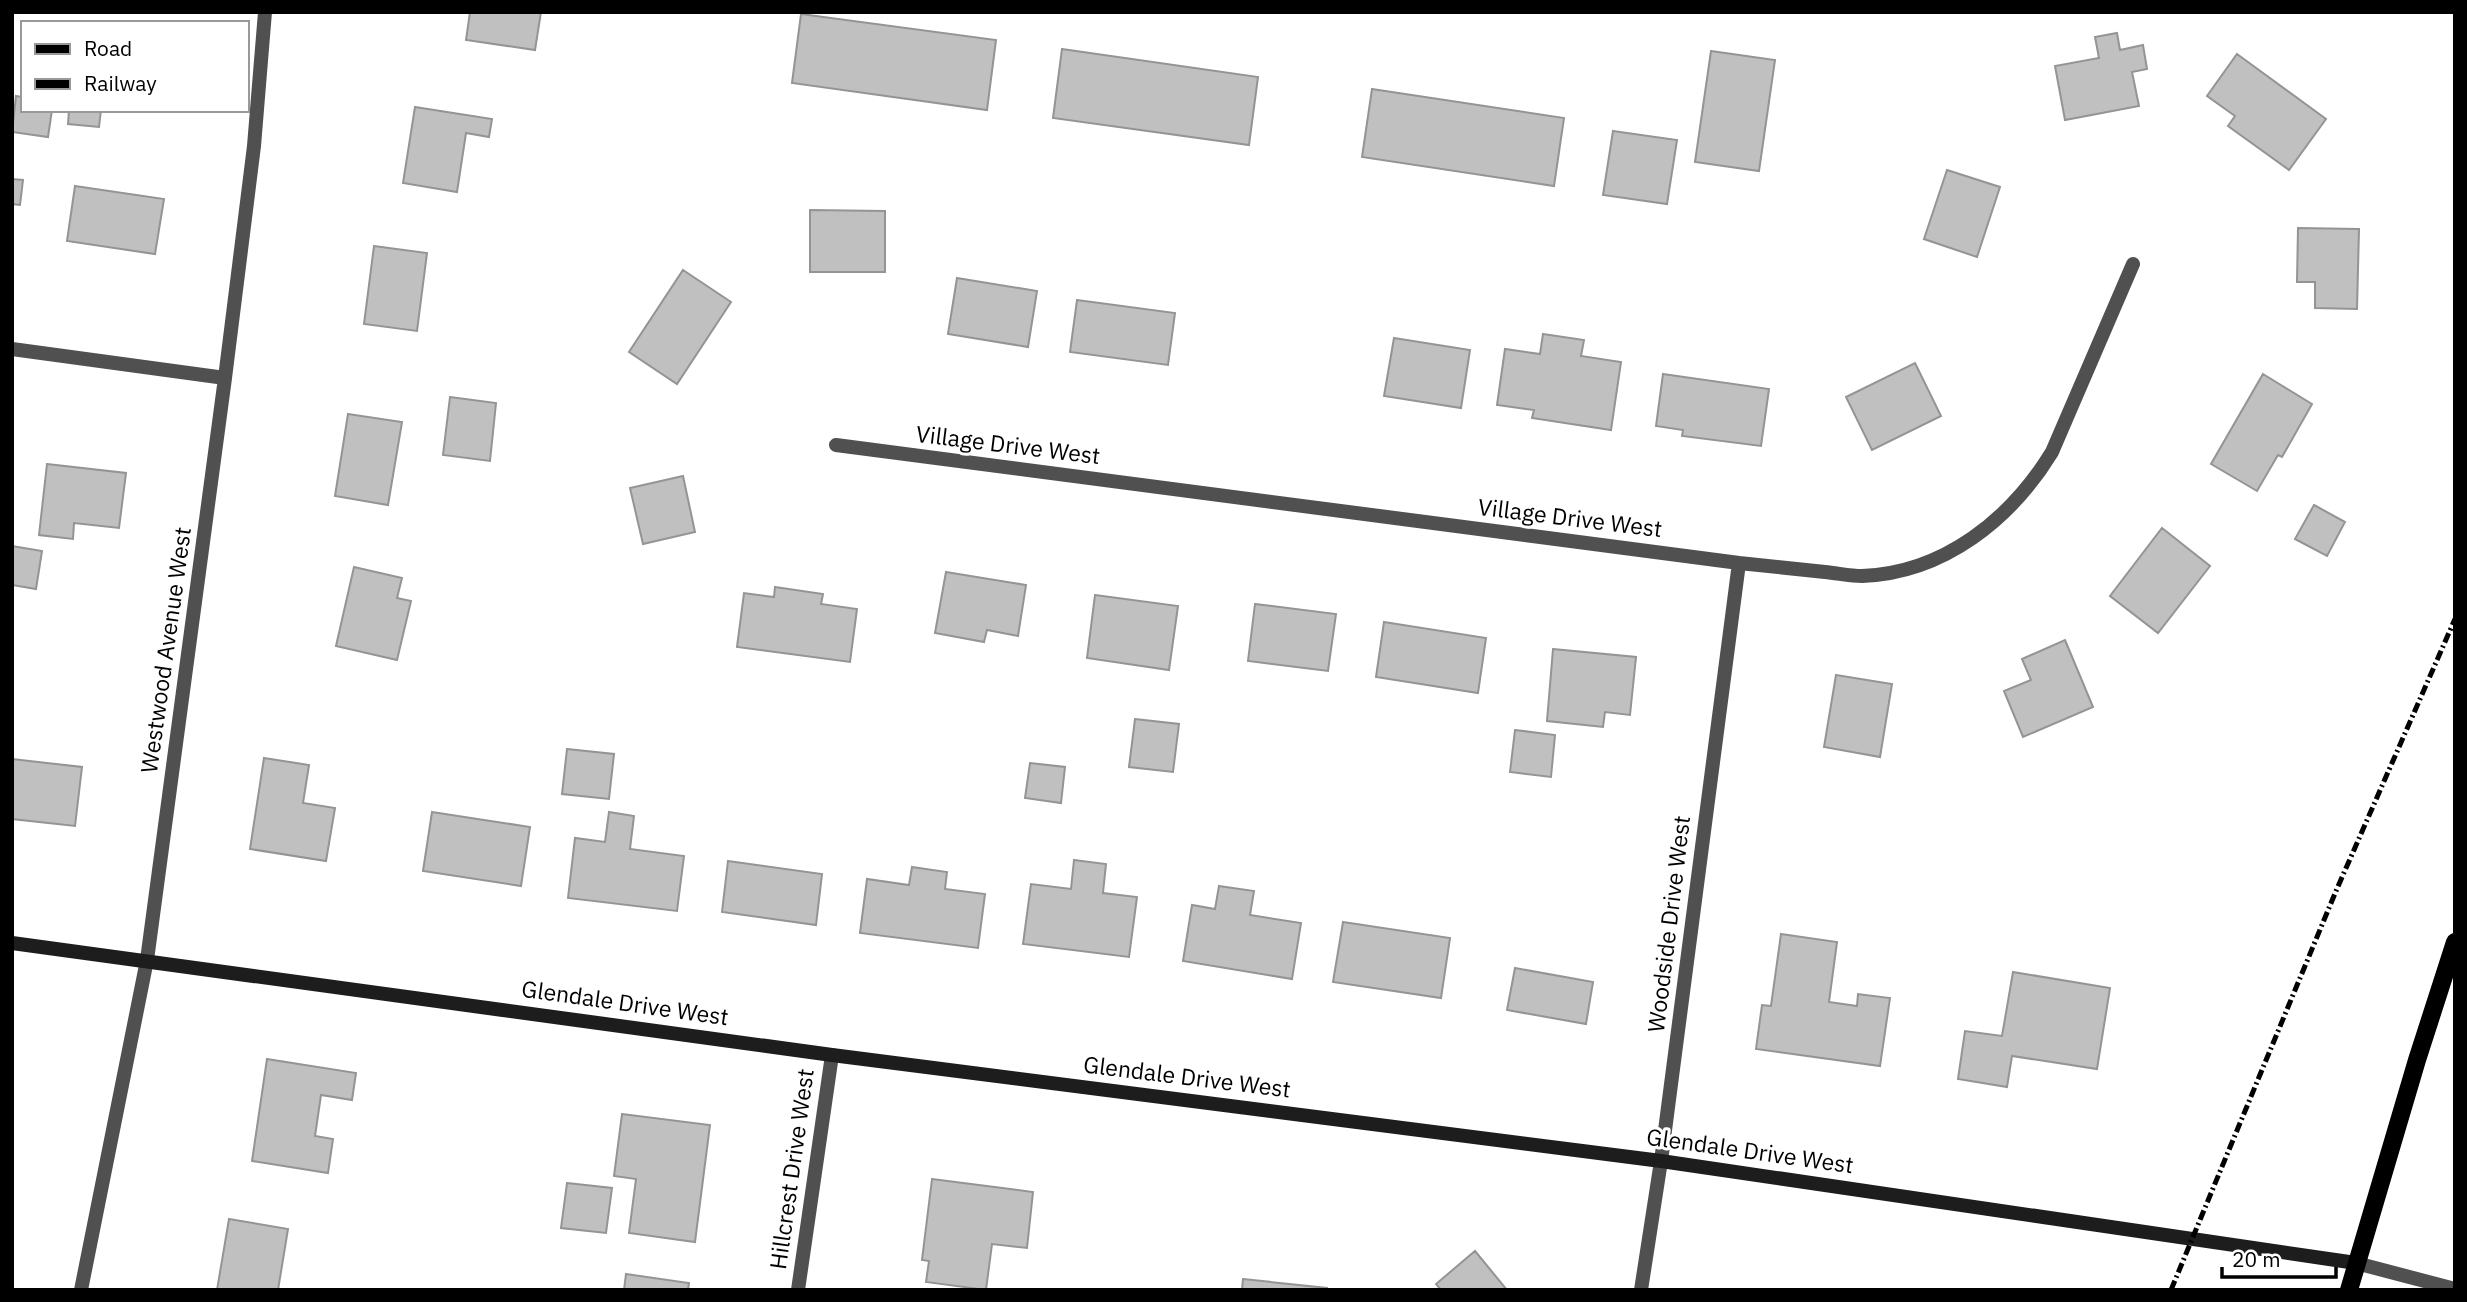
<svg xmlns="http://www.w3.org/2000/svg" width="2467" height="1302" font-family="'IBM Plex Sans',sans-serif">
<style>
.building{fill:#c0c0c0;stroke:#949494;stroke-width:2}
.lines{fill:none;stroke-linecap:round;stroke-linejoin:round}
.street{stroke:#505050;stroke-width:14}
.secondary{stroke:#1d1d1d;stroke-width:14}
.primary{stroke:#000;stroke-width:18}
.rail{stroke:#000;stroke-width:5;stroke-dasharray:10 3.5 2 3.5;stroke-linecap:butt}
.labels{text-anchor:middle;stroke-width:6;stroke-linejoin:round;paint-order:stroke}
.street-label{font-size:23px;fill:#000;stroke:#fff}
</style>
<rect width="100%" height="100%" fill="#fff"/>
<!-- building -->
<path class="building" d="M 470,12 L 541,12 L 535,50 L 466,40 Z
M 801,14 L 996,40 L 987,110 L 792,83 Z
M 2117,33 L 2120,50 L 2143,45 L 2147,69 L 2132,72 L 2139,106 L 2065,120 L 2055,66 L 2099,58 L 2095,37 Z
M 1062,49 L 1258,77 L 1249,145 L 1053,118 Z
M 1711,51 L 1775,60 L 1759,171 L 1695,162 Z
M 2237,54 L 2326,119 L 2289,170 L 2228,126 L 2235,116 L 2207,96 Z
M 1372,89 L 1564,118 L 1554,186 L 1362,157 Z
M 16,96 L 23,97 L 23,110 L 52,110 L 48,137 L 12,132 Z
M 415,107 L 492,119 L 489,137 L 466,133 L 457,192 L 403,183 Z
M 69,110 L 101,110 L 99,127 L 68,124 Z
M 1613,131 L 1677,140 L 1667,204 L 1603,195 Z
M 1947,170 L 2000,187 L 1977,257 L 1924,239 Z
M 12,179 L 23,180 L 20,205 L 12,204 Z
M 75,186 L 164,199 L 155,254 L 67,241 Z
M 810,210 L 885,211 L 885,272 L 810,272 Z
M 2298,228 L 2359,229 L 2357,309 L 2315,308 L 2315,282 L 2297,282 Z
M 374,246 L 427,253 L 417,331 L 364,324 Z
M 683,270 L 731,302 L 677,384 L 629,352 Z
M 957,278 L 1037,291 L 1028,347 L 948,334 Z
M 1077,300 L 1175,313 L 1168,365 L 1070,352 Z
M 1543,334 L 1584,340 L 1581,356 L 1621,362 L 1611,430 L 1532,418 L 1534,410 L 1497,405 L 1505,349 L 1540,354 Z
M 1394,338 L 1470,350 L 1461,408 L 1384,396 Z
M 1915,363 L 1941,416 L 1872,450 L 1846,397 Z
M 1663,374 L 1769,389 L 1761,446 L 1682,436 L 1683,430 L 1656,426 Z
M 2263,374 L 2312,404 L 2282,457 L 2278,455 L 2257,491 L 2211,464 Z
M 450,397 L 496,403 L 490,461 L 443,455 Z
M 348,414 L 402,422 L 388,505 L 335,496 Z
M 47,464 L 126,473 L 119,528 L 74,523 L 73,539 L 39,535 Z
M 683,476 L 695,532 L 643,544 L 630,488 Z
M 2314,505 L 2345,522 L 2327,556 L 2295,539 Z
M 2162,528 L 2210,566 L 2158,633 L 2110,596 Z
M 12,546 L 42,551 L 36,589 L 12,585 Z
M 354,567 L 402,578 L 397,598 L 411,601 L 397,660 L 336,646 Z
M 946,572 L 1026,585 L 1018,636 L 987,630 L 984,642 L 935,633 Z
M 775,587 L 823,594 L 821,604 L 857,609 L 850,662 L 737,647 L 744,593 L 774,597 Z
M 1095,595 L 1178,606 L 1169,670 L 1087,658 Z
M 1255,604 L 1336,614 L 1328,671 L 1248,661 Z
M 1384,622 L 1486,638 L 1478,693 L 1376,677 Z
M 2065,640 L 2093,707 L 2023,737 L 2004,691 L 2031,680 L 2022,659 Z
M 1553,649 L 1636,657 L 1630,715 L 1605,712 L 1603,727 L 1547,721 Z
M 1836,675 L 1892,684 L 1880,757 L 1824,747 Z
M 1135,719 L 1179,724 L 1173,772 L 1129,767 Z
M 1515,730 L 1555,735 L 1551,777 L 1510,772 Z
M 567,749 L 614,754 L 609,799 L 562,794 Z
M 264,758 L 309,765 L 303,803 L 335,808 L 326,861 L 250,849 Z
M 12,759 L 82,767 L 75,826 L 12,819 Z
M 1030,763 L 1065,767 L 1061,803 L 1025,798 Z
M 432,812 L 530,827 L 521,886 L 423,871 Z
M 609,812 L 634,816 L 630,849 L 684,856 L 677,911 L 568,898 L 575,838 L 605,842 Z
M 1074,860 L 1106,864 L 1103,893 L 1137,897 L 1129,957 L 1023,944 L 1031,884 L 1071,889 Z
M 728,861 L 822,874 L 816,925 L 722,912 Z
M 912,867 L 947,872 L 945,889 L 985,894 L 978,948 L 860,933 L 867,879 L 909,885 Z
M 1219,886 L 1254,891 L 1250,915 L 1301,923 L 1292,979 L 1183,961 L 1192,905 L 1215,909 Z
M 1343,922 L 1450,938 L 1441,998 L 1333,982 Z
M 1781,934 L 1837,942 L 1829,1002 L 1857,1006 L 1858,994 L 1890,998 L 1880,1066 L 1756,1049 L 1762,1005 L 1771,1006 Z
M 1515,968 L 1593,982 L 1586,1024 L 1507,1010 Z
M 2013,972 L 2110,988 L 2097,1069 L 2012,1056 L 2007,1087 L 1958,1079 L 1965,1031 L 2002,1036 Z
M 267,1059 L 356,1073 L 352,1100 L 321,1095 L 315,1136 L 333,1139 L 328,1173 L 252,1161 Z
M 622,1114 L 710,1125 L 695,1242 L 629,1233 L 636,1179 L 614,1176 Z
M 932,1179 L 1033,1192 L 1027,1248 L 992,1244 L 986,1290 L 926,1282 L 929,1261 L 922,1260 Z
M 567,1183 L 612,1188 L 606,1233 L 561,1228 Z
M 229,1219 L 288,1229 L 278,1290 L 217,1290 Z
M 1475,1251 L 1507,1290 L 1441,1290 L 1436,1284 Z
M 626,1274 L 689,1283 L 688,1290 L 624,1290 Z
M 1243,1279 L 1327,1288 L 1327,1290 L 1242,1290 Z"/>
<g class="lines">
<!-- street -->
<path class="street" d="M 12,349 L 225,378
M 836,445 L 1739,563 C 1768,566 1796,569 1825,572 C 1837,573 1850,576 1862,576 C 1944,573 2011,519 2052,452 L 2133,264
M 2356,1263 L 2455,1289
M 81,1290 L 147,960 L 225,378 L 254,146 L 265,12
M 798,1290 L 832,1055
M 1641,1290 L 1661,1161 L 1739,563"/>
<!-- secondary -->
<path class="secondary" d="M 12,943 L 832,1055 L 1661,1161 L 2356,1263"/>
<!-- primary -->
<path class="primary" d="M 2349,1290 L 2417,1060 L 2455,942"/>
<!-- rail -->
<path class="rail" d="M 2171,1290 L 2336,891 L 2455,619"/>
</g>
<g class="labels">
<!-- street labels -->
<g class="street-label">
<text transform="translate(1008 445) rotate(7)" y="8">Village Drive West</text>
<text transform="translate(1570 518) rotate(7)" y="8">Village Drive West</text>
<text transform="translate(166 650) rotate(-82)" y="8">Westwood Avenue West</text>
<text transform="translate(1669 924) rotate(-83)" y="8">Woodside Drive West</text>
<text transform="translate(625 1003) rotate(8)" y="8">Glendale Drive West</text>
<text transform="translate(1187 1077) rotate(7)" y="8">Glendale Drive West</text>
<text transform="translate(1750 1151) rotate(8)" y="8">Glendale Drive West</text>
<text transform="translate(792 1169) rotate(-82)" y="8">Hillcrest Drive West</text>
</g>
</g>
<!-- border -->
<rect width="2467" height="1302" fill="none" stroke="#000000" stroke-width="28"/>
<!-- legend -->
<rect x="21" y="21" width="228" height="91" fill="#ffffff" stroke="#999999" stroke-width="2"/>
<rect x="35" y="44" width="35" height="10" fill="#000000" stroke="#999999" stroke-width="2"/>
<text x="84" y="56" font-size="21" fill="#000000">Road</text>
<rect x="35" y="79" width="35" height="10" fill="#000000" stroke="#999999" stroke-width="2"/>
<text x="84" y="91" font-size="21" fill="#000000">Railway</text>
<!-- scale -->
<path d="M2222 1267v10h114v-10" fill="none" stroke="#000000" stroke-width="3.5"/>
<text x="2232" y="1267" font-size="21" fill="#000000" stroke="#ffffff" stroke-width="5" paint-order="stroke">20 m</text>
</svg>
